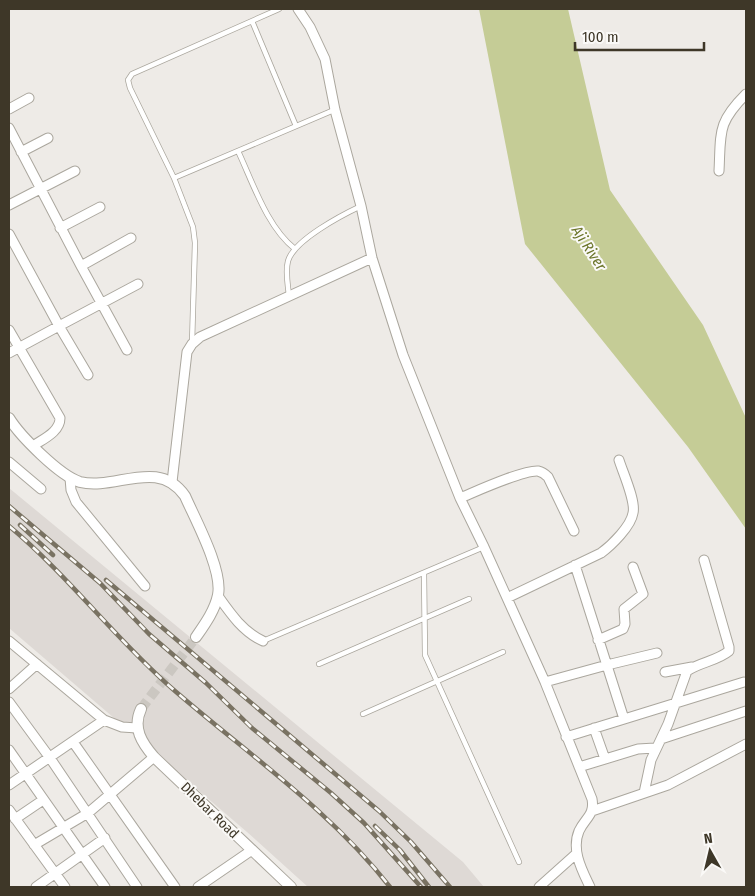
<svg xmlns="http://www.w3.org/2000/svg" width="755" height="896" font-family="'Fira Sans Condensed',sans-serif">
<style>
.built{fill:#ded9d5}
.water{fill:#c5cc96}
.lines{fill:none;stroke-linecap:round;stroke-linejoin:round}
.tertiary-tunnel{stroke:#cbc7c1;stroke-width:10;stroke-dasharray:10 5;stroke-linecap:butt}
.service-casing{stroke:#aba79e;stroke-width:6}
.minor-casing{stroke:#aba79e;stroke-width:11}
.tertiary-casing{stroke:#aba79e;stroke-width:12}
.service{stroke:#fff;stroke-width:4.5}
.minor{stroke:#fff;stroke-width:9}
.tertiary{stroke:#fff;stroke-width:10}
.rail-casing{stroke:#797262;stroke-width:4.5}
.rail{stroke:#faf9f7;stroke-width:2.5;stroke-dasharray:8;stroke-linecap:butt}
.labels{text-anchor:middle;stroke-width:4;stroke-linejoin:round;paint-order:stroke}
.street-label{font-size:14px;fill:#3e3728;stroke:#faf9f7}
.water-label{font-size:15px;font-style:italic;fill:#6a7428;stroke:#faf9f7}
</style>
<rect width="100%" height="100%" fill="#eeebe7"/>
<!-- built -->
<path class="built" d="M 9,488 L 463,862 L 484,887 L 308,887 L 247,832 L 9,628 Z"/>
<!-- water -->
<path class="water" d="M 479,9 L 568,9 L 610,190 L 703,325 L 746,418 L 746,529 L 688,447 L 525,244 Z"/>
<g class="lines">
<!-- tertiary-tunnel -->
<path class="tertiary-tunnel" d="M 141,709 L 196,637"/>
<!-- service casing -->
<g class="service-casing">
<path id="service" d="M 252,21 L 296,126
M 238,151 C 253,183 267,227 295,249
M 174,178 L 334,110
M 289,296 C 288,285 285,272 288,261 C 294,240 342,215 361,206
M 192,343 L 195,243 L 193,227 L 174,178 L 130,88 L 128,80 L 132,74 L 279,9
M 424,574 L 425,655 L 519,862
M 263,641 L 484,547
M 319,664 L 469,599
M 363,714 L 503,652"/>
</g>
<!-- minor casing -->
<g class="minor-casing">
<path id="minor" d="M 298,9 L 310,27 L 325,59 L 335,110 L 361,206 L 372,258 L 403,355 L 460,498 L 484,547 L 545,682 L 592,799 C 595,815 585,818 579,831 C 571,850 582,870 590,887
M 9,109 L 29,98
M 9,128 L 81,266 L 127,350
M 21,152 L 48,138
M 719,171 C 721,132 717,123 746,94
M 9,205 L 75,171
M 60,228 L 100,207
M 9,234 L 59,326 L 138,284
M 81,266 L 131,238
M 9,330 L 60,418 C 60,432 43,439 33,446
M 9,353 L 59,326 L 88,375
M 9,462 L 41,489
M 70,478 L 71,490 L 76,502 L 145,586
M 172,482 L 187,352 L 192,344 L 200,337 L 372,258
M 460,498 C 477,491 523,470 538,471 C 543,472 545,474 548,477 L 574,531
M 575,565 L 624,719
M 218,596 C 230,613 243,632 263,641
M 507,598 L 601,553 C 612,545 631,526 633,513 C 636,501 623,473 619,460
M 598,640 L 623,629 L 625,624 L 624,609 L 643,594 L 633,567
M 9,641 L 104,720 L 122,727 L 137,728
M 665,672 L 692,667
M 545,682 L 607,665 L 657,653
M 9,689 L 37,664
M 9,702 L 50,758 L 137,887
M 594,728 L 605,759
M 566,737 L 744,682
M 661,739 L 746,711
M 73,742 L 175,887
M 9,750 L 105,887
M 579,767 L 638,749 L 655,748
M 9,785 L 104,720
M 644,793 L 651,760 L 668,724 L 687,671 C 700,662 717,661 729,651 L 729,647 L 704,560
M 9,810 L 65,887
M 592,811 L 668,785 L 746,744
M 15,819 L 43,800
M 34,845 L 88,813 L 154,757
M 36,887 L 105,838
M 198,887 L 252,850
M 539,887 L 577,853"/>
</g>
<!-- tertiary casing -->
<g class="tertiary-casing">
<path id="tertiary" d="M 9,418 C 20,436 60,476 80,482 C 115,491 158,457 185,496 C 195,519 223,570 218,595 C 215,610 205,624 196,637
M 141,709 C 132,728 142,743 154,757 L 291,887"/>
</g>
<!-- service -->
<use href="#service" class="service"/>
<!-- minor -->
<use href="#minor" class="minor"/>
<!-- tertiary -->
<use href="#tertiary" class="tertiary"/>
<!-- rail casing -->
<g class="rail-casing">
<path id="rail" d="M 9,506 L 100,583 L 149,634 L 206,683 L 252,728 L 331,793 L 364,823 L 421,887
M 20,525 L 53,555
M 9,526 C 69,576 116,640 175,691 C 249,755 330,810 390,887
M 106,580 L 379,811 L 411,842 L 450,887
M 375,826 L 400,850 L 429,887"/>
</g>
<!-- rail -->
<use href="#rail" class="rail"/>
</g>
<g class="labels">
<!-- street labels -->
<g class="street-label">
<text transform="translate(210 810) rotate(44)" y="5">Dhebar Road</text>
</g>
<!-- water labels -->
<g class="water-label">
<text transform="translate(589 248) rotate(57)" y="5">Aji River</text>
</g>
</g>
<!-- border -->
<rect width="755" height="896" fill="none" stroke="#3e3728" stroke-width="20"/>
<!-- north arrow -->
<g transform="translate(710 851) rotate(352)" stroke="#faf9f7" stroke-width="4" paint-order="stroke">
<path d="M0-4L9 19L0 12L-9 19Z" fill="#3e3728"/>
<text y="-8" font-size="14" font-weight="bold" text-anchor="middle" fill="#3e3728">N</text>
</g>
<!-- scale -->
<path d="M575 42v8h129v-8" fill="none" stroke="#3e3728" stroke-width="2.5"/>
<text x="582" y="42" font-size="15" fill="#3e3728" stroke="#faf9f7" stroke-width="4" paint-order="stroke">100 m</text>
</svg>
